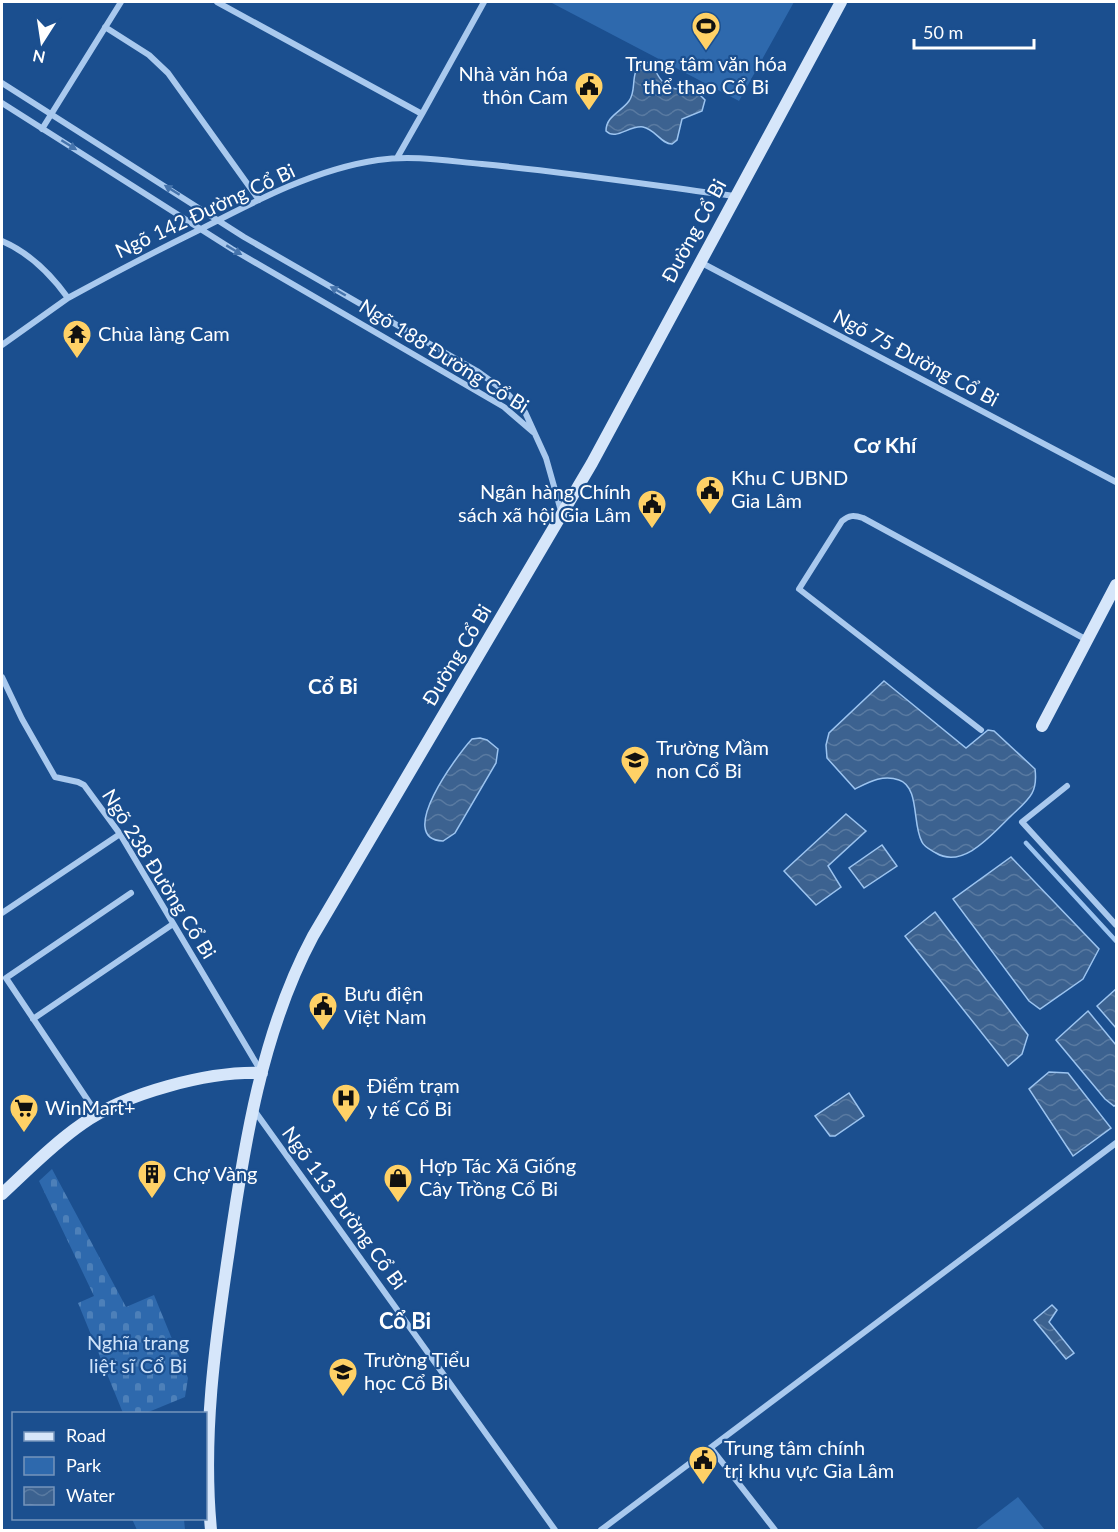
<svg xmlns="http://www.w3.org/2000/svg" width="1118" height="1532" font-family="Lato,sans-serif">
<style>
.cemetery{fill:url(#cemetery-stones)}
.green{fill:#2e69ad}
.water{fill:url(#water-waves);stroke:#9cc4f0;stroke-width:1.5}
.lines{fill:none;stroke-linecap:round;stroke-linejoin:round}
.stream{stroke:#9cc4f0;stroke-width:4.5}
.street{stroke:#a9c9ee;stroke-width:6}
.secondary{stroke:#d6e6fa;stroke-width:12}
.oneway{fill:#4674ac}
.labels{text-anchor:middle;stroke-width:4.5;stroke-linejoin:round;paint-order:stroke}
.poi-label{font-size:20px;fill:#fff;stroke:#1b4f8f;text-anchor:start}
.street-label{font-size:20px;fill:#fff;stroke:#1b4f8f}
.park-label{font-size:20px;fill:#cfe3fa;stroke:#1b4f8f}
.neighbourhood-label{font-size:21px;font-weight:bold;fill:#fff;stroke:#1b4f8f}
.quarter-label{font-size:22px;font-weight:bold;fill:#fff;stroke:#1b4f8f}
</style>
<defs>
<pattern id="cemetery-stones" width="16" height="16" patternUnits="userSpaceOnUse" patternTransform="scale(1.5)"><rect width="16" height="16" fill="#2e69ad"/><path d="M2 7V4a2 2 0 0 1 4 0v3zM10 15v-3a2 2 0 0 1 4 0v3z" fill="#4d80b9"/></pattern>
<pattern id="water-waves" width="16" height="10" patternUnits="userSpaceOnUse" patternTransform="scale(1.5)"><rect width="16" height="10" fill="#3c6290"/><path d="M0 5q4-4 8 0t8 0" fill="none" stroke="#597aa1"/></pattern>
</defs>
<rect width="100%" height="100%" fill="#1b4f8f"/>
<!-- cemetery -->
<path class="cemetery" d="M 52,1169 L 126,1307 L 154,1295 L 188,1378 L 185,1397 L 146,1413 L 123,1413 L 78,1303 L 94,1296 L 39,1181 Z"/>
<!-- green -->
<path class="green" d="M 550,2 L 794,2 L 739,101 Z
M 1018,1497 L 1045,1530 L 975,1530 Z
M 132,1519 L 184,1519 L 185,1530 L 137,1530 Z"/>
<!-- water -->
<path class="water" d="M 644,62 L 651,63 C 666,92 667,87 697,92 L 705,100 L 702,111 L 682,119 L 677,140 L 672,144 C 661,144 655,129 643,127 C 629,125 616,141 606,131 C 606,116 621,112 629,101 C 638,89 628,72 644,62 Z
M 884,681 L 966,748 L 988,730 L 994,731 L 1035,769 C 1038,793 1029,799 1012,815 C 994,832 964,870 936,853 C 931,850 924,847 922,842 C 912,825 920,787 899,780 C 883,774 869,782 855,789 L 827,758 L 826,745 L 829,733 Z
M 480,738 L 487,740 L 498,749 L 496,763 L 455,833 L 443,841 C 394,839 458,754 472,739 Z
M 846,814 L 866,831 L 828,866 L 841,887 L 816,905 L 784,871 Z
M 882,845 L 897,866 L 864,888 L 849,868 Z
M 1011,857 L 1099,949 L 1083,979 L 1040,1009 L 1029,1001 L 953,899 Z
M 935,912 L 1028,1035 L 1022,1054 L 1008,1066 L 905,936 Z
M 1116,989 L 1116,1028 L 1097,1006 Z
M 1088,1011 L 1116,1045 L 1116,1105 L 1114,1106 L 1105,1099 L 1056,1040 Z
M 1049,1072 L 1068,1073 L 1111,1128 L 1073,1156 L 1029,1089 Z
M 849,1093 L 864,1116 L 835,1136 L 830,1136 L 815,1116 Z
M 1052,1305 L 1057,1310 L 1049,1322 L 1074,1353 L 1066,1359 L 1034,1320 Z"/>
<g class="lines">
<!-- stream -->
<path class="stream" d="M 1026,843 L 1116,941"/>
<!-- street -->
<path class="street" d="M 217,2 L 422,114 L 397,158
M 105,27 L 149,55 L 168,73 L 259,200
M 2,83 L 244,237 L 477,371 L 506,392 L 525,412 L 546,458 L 561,511
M 2,103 L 232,249 L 504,407 L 533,432
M 422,114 L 484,2
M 42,129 L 121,2
M 2,241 C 30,253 50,273 68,298 C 112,274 156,251 201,229 C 257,200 316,169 378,160 C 413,155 448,161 482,164 C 567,172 651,185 735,196
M 700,262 L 1116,482
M 2,345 L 68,298
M 2,677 L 22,719 L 55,777 L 78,782 L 84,785 L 120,834 L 262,1073
M 981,730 L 799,589 L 842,521 C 849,515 854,515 863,518 L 1087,640
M 1067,786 L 1022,822 L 1116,925
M 2,913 L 120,834
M 33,1019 L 173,924
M 254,1110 L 555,1530
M 97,1114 L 6,978 L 131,893
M 711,1448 L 775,1530
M 601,1530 L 1116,1143"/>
<!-- secondary -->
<path class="secondary" d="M 1042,726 L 1116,585
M 2,1194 C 28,1170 53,1144 82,1124 C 125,1093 209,1071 262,1073
M 211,1530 C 202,1436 215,1343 229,1250 C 244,1145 262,1031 313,936 L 592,463 L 841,2"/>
</g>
<!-- one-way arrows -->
<defs><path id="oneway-solid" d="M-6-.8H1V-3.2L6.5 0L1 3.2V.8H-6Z" transform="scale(1.5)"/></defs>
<g class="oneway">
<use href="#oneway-solid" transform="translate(69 145) rotate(32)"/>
<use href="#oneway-solid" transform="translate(172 190) rotate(-148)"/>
<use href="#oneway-solid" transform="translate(234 250) rotate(31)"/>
<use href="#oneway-solid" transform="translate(338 291) rotate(-150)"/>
</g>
<!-- icons -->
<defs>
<g id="stadium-pin" transform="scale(1.5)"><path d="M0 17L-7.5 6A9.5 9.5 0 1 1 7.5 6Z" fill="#ffd166" stroke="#1b4f8f"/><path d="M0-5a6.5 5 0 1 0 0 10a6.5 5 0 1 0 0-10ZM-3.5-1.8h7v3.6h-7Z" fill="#111"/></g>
<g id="civic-pin" transform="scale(1.5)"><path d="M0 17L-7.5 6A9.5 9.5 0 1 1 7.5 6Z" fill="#ffd166" stroke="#1b4f8f"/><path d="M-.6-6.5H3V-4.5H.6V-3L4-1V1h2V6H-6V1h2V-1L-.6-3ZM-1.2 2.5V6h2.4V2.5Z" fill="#111"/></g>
<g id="temple-pin" transform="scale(1.5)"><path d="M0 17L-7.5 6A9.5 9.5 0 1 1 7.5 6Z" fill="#ffd166" stroke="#1b4f8f"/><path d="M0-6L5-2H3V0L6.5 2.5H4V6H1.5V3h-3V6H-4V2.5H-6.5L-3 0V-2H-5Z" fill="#111"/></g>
<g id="school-pin" transform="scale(1.5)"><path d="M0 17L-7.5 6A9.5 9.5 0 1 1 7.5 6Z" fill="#ffd166" stroke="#1b4f8f"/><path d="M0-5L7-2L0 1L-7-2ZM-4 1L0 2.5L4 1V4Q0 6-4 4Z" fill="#111"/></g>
<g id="hospital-pin" transform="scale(1.5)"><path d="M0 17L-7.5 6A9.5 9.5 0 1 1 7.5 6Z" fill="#ffd166" stroke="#1b4f8f"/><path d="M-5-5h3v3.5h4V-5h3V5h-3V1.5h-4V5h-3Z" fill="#111"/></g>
<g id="supermarket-pin" transform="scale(1.5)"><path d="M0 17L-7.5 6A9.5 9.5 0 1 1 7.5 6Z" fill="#ffd166" stroke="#1b4f8f"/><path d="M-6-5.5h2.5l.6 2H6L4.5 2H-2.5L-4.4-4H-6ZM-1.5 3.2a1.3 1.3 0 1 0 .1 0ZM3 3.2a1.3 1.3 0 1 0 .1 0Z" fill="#111"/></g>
<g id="building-pin" transform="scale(1.5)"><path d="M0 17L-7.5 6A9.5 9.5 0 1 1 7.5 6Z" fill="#ffd166" stroke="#1b4f8f"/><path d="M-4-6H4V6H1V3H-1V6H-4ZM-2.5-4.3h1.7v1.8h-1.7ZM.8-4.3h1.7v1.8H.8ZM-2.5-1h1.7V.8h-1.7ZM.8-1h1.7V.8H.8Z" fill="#111"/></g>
<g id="shop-pin" transform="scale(1.5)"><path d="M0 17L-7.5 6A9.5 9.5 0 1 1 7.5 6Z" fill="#ffd166" stroke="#1b4f8f"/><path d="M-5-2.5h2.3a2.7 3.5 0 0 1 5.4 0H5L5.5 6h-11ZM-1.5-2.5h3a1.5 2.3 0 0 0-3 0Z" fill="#111"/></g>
</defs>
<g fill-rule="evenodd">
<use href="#stadium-pin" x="706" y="26"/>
<use href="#civic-pin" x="589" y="86"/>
<use href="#temple-pin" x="77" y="334"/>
<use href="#civic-pin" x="710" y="490"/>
<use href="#civic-pin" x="652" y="504"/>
<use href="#school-pin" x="635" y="760"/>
<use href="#civic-pin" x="323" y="1006"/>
<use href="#hospital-pin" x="346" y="1098"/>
<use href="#supermarket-pin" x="24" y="1108"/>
<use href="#building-pin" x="152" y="1174"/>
<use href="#shop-pin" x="398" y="1178"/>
<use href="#school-pin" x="343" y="1372"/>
<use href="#civic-pin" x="703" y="1460"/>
</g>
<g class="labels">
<!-- poi labels -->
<g class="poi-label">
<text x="706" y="71" text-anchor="middle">Trung tâm văn hóa<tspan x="706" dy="23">thể thao Cổ Bi</tspan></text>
<text x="568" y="81" text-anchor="end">Nhà văn hóa<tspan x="568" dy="23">thôn Cam</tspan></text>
<text x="98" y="341">Chùa làng Cam</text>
<text x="731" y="485">Khu C UBND<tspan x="731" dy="23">Gia Lâm</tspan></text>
<text x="631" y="499" text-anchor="end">Ngân hàng Chính<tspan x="631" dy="23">sách xã hội Gia Lâm</tspan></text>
<text x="656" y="755">Trường Mầm<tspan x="656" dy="23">non Cổ Bi</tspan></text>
<text x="344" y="1001">Bưu điện<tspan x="344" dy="23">Việt Nam</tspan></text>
<text x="367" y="1093">Điểm trạm<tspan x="367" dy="23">y tế Cổ Bi</tspan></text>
<text x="45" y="1115">WinMart+</text>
<text x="419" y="1173">Hợp Tác Xã Giống<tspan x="419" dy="23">Cây Trồng Cổ Bi</tspan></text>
<text x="173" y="1181">Chợ Vàng</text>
<text x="364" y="1367">Trường Tiểu<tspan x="364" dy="23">học Cổ Bi</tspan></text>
<text x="724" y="1455">Trung tâm chính<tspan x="724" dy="23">trị khu vực Gia Lâm</tspan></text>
</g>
<!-- street labels -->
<g class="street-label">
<text transform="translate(205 211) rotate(-25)" y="7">Ngõ 142 Đường Cổ Bi</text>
<text transform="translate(694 231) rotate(-62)" y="7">Đường Cổ Bi</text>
<text transform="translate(444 356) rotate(32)" y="7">Ngõ 188 Đường Cổ Bi</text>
<text transform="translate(916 358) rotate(28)" y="7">Ngõ 75 Đường Cổ Bi</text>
<text transform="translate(457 655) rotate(-59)" y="7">Đường Cổ Bi</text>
<text transform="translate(159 874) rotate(58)" y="7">Ngõ 238 Đường Cổ Bi</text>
<text transform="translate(344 1208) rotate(54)" y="7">Ngõ 113 Đường Cổ Bi</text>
</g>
<!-- park labels -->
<g class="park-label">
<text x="138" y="1350">Nghĩa trang<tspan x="138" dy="23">liệt sĩ Cổ Bi</tspan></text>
</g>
<!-- neighbourhood labels -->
<g class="neighbourhood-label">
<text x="885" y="453">Cơ Khí</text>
<text x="333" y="694">Cổ Bi</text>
</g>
<!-- quarter labels -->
<g class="quarter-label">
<text x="405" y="1329">Cổ Bi</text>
</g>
</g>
<!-- border -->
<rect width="1118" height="1532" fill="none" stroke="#ffffff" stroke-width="6"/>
<!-- legend -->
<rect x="12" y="1412" width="195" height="108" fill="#1b4f8f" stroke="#7695bc" stroke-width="1.5"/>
<rect x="24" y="1432" width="30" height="9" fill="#d6e6fa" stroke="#7695bc" stroke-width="1.5"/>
<text x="66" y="1442" font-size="18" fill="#ffffff">Road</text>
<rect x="24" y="1457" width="30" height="18" fill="#2e69ad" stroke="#7695bc" stroke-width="1.5"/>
<text x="66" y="1472" font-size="18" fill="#ffffff">Park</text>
<rect x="24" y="1487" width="30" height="18" fill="url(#water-waves)" stroke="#7695bc" stroke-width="1.5"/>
<text x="66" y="1502" font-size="18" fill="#ffffff">Water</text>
<!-- north arrow -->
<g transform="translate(42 42) rotate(192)" stroke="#1b4f8f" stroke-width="4.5" paint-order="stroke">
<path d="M0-4.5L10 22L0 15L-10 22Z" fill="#ffffff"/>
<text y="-9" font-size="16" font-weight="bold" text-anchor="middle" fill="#ffffff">N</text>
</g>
<!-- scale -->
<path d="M914 39v9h120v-9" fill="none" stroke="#ffffff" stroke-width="3"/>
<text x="923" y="39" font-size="18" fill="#ffffff" stroke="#1b4f8f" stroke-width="4.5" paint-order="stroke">50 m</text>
</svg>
